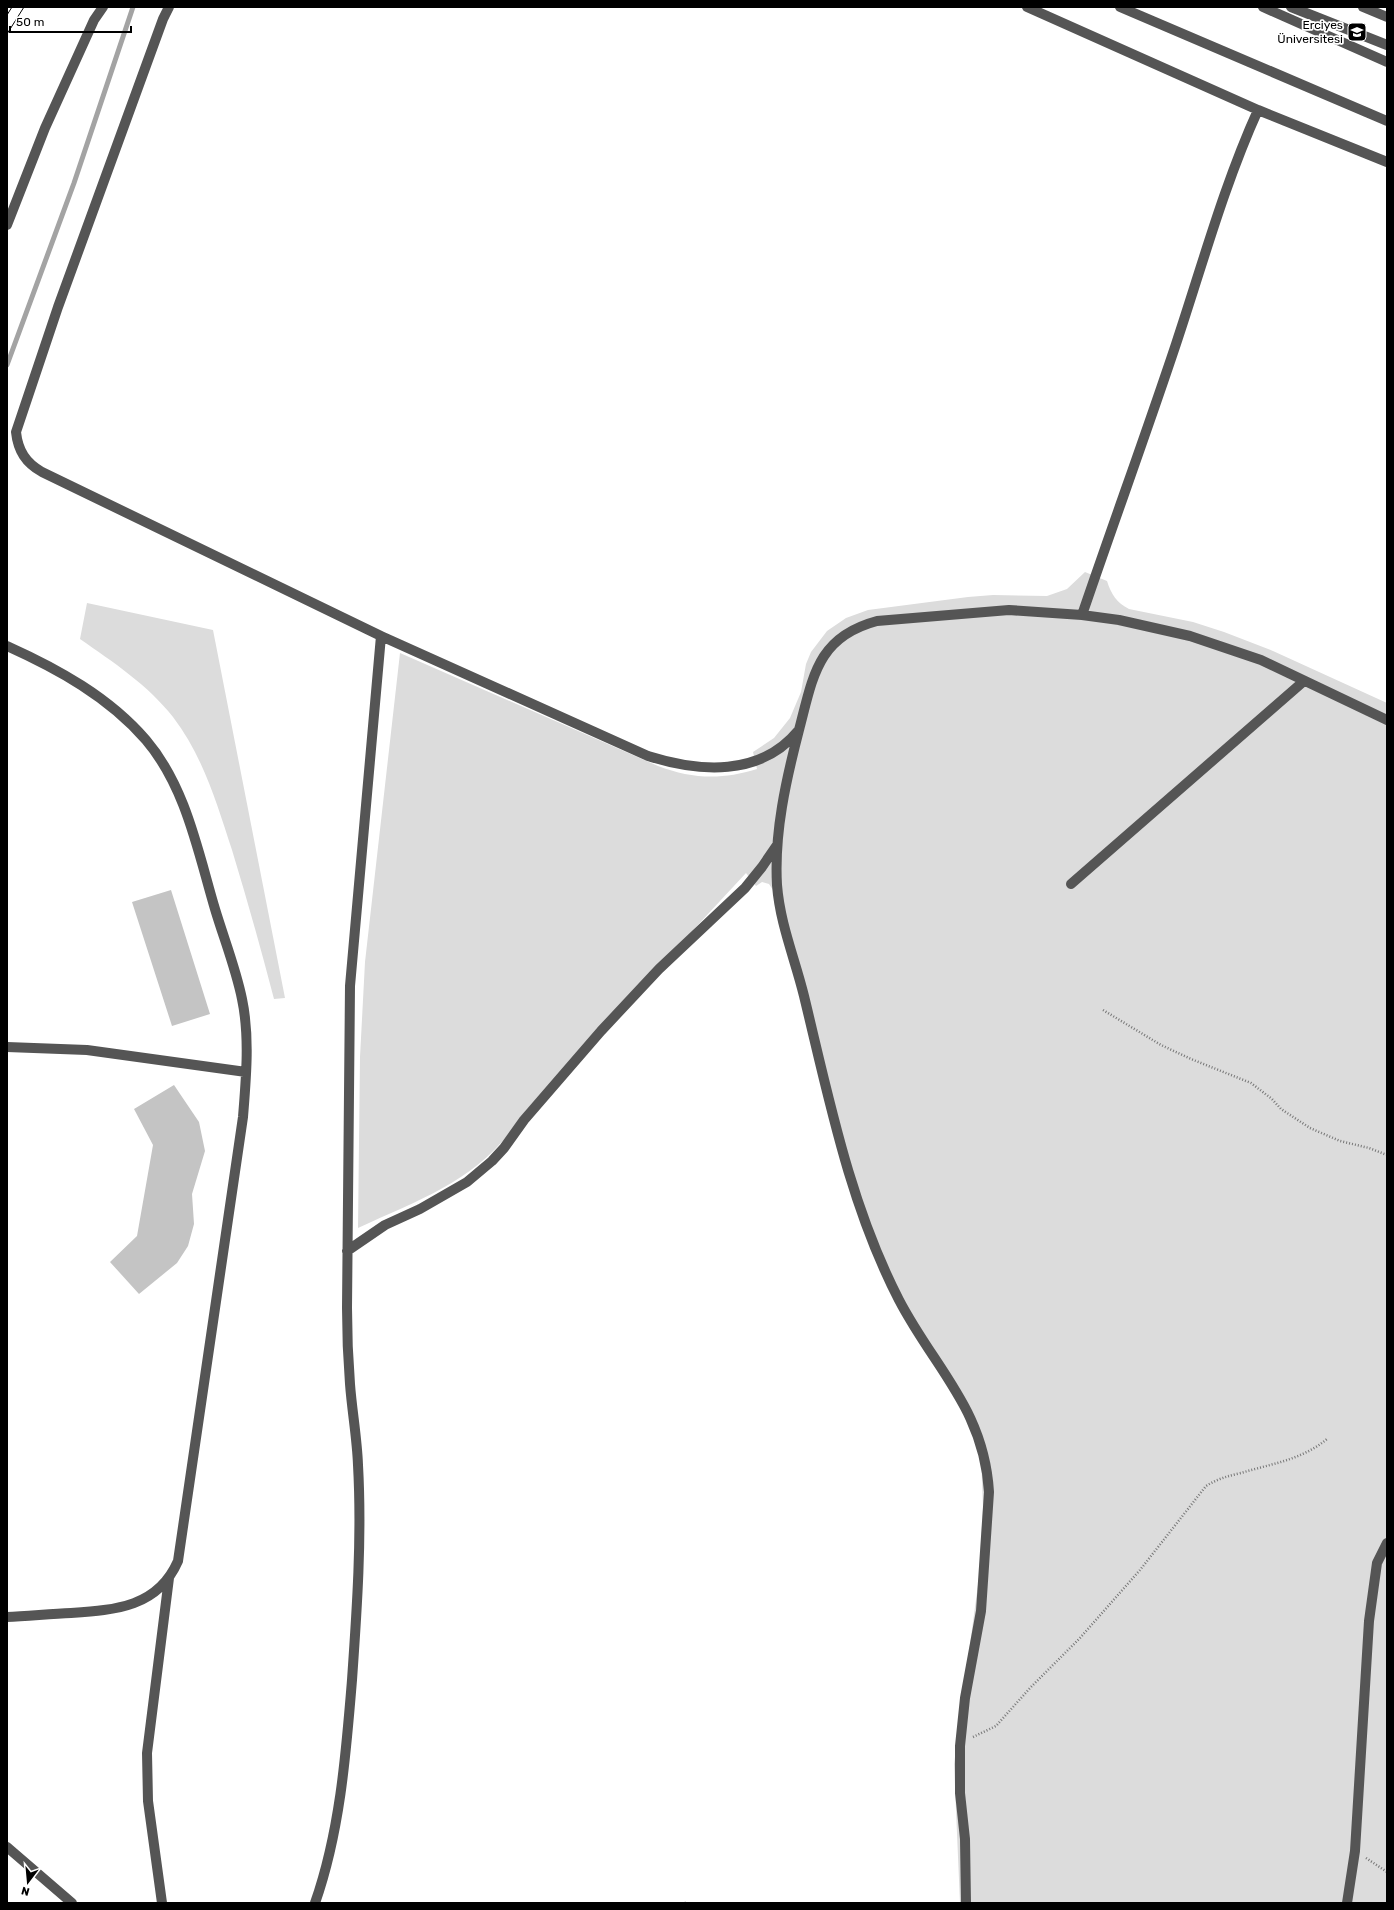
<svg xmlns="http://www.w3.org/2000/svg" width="1394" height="1910" font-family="Rubik,sans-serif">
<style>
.green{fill:#dcdcdc}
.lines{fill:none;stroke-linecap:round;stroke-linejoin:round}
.stream{stroke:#a3a3a3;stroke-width:5}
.building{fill:#c4c4c4}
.path{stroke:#777;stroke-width:2.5;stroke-dasharray:1 2;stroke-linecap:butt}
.minor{stroke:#555;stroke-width:10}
.tram{stroke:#000;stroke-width:1}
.labels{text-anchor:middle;stroke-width:3.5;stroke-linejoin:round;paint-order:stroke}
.poi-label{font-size:12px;fill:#000;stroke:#fff;text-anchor:end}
</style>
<rect width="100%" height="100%" fill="#fff"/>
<!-- green -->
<path class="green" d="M 1085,572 L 1107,581 C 1111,594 1117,603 1129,609 L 1193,622 L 1224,632 L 1273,651 L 1387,703 L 1387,1903 L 960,1903 L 954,1764 L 979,1577 L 983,1508 L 981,1456 L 975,1432 L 875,1255 L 773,890 L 769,884 L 762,882 L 756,886 L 746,873 L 527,1109 C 482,1179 430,1195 358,1228 L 360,1057 L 365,962 L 400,653 L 658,766 C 692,779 722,780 757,769 L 753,752 L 774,738 L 790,718 L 801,692 L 806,664 L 811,652 L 827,631 L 846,618 L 868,610 L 968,597 L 993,595 L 1047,596 L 1067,589 Z
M 87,603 L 213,630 L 285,998 L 274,999 C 261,949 247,899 232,850 C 217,804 203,756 173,717 C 148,685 113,662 80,639 Z"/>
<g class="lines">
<!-- stream -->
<path class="stream" d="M 7,365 L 74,183 L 133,7"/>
</g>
<!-- building -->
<path class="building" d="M 171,890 L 210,1014 L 172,1026 L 132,902 Z
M 174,1085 L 199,1122 L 205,1151 L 192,1194 L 194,1224 L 188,1246 L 177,1263 L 139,1294 L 110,1262 L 137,1236 L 153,1145 L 134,1109 Z"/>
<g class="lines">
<!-- path -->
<path class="path" d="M 1103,1010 L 1161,1045 L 1191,1059 L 1251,1083 L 1272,1099 L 1281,1109 L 1310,1128 L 1340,1141 L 1369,1148 L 1387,1155
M 973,1737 L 996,1726 L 1030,1688 L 1080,1638 L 1140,1570 L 1206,1486 C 1217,1479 1228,1476 1241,1473 C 1270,1464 1302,1460 1327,1439
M 1366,1858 L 1387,1872
M 685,1903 L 687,1902"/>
<!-- minor -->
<path class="minor" d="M 169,7 L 163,19 L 58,307 L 16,432 C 18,451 26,463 42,472 L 381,636 L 648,756 C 699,772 760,777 798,731
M 1027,7 L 1258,110 L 1387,162
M 1120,7 L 1387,121
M 1263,7 L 1387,62
M 1291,7 L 1387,45
M 1363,7 L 1387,17
M 7,225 L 45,128 L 94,20 L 103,7
M 1082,615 C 1113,524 1146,434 1176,344 C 1202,266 1224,185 1258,110
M 7,646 C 58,669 109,697 146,740 C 186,787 198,852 215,909 C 224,939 236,969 242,999 C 250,1037 246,1079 243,1117 L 178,1561 C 158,1607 116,1610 71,1613 C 50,1614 28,1616 7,1617
M 1071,884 L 1304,681
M 7,1047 L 87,1050 L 246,1072
M 347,1251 L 385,1225 L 420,1209 L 467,1182 L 492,1161 L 504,1148 L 524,1120 L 601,1031 L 659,969 L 745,888 L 762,867 L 777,845
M 7,1847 L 72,1903
M 162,1903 L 148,1801 L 147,1753 L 169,1578
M 315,1903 C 340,1832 346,1754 352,1680 C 357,1609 362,1536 358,1465 C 357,1438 352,1411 350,1384 C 348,1359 347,1333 347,1308 L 350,986 L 381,636
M 966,1903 L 965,1839 L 960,1793 L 960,1746 L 965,1698 L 981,1611 L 989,1492 C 984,1409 935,1369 899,1300 C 850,1205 829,1099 804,996 C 795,959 780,924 777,885 C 774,833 786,780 799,730 C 813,677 817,637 877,621 L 1009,610 L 1082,615 L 1119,620 L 1190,636 L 1261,660 L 1387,720
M 1347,1903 L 1355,1851 L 1369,1621 L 1377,1563 L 1387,1543"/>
<!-- tram -->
<path class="tram" d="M 7,15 L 12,7
M 7,34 L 24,7"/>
</g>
<!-- icons -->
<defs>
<g id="university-square" transform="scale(1)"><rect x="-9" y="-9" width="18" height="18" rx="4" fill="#000" stroke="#fff"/><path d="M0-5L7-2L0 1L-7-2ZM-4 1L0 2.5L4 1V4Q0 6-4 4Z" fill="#fff"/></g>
</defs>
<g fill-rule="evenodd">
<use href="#university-square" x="1357" y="32"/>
</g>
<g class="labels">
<!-- poi labels -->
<g class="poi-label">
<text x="1343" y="29">Erciyes<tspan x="1343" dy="14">Üniversitesi</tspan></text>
</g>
</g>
<!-- border -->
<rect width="1394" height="1910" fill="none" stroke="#000000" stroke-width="16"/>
<!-- north arrow -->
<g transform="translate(28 1882) rotate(196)" stroke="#ffffff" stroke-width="3" paint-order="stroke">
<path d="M0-3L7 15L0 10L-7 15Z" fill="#000000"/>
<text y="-6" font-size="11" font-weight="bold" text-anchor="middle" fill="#000000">N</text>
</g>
<!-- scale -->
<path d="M10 26v6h121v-6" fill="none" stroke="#000000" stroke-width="2"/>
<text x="16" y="26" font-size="12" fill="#000000" stroke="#ffffff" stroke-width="3" paint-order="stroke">50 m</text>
</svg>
